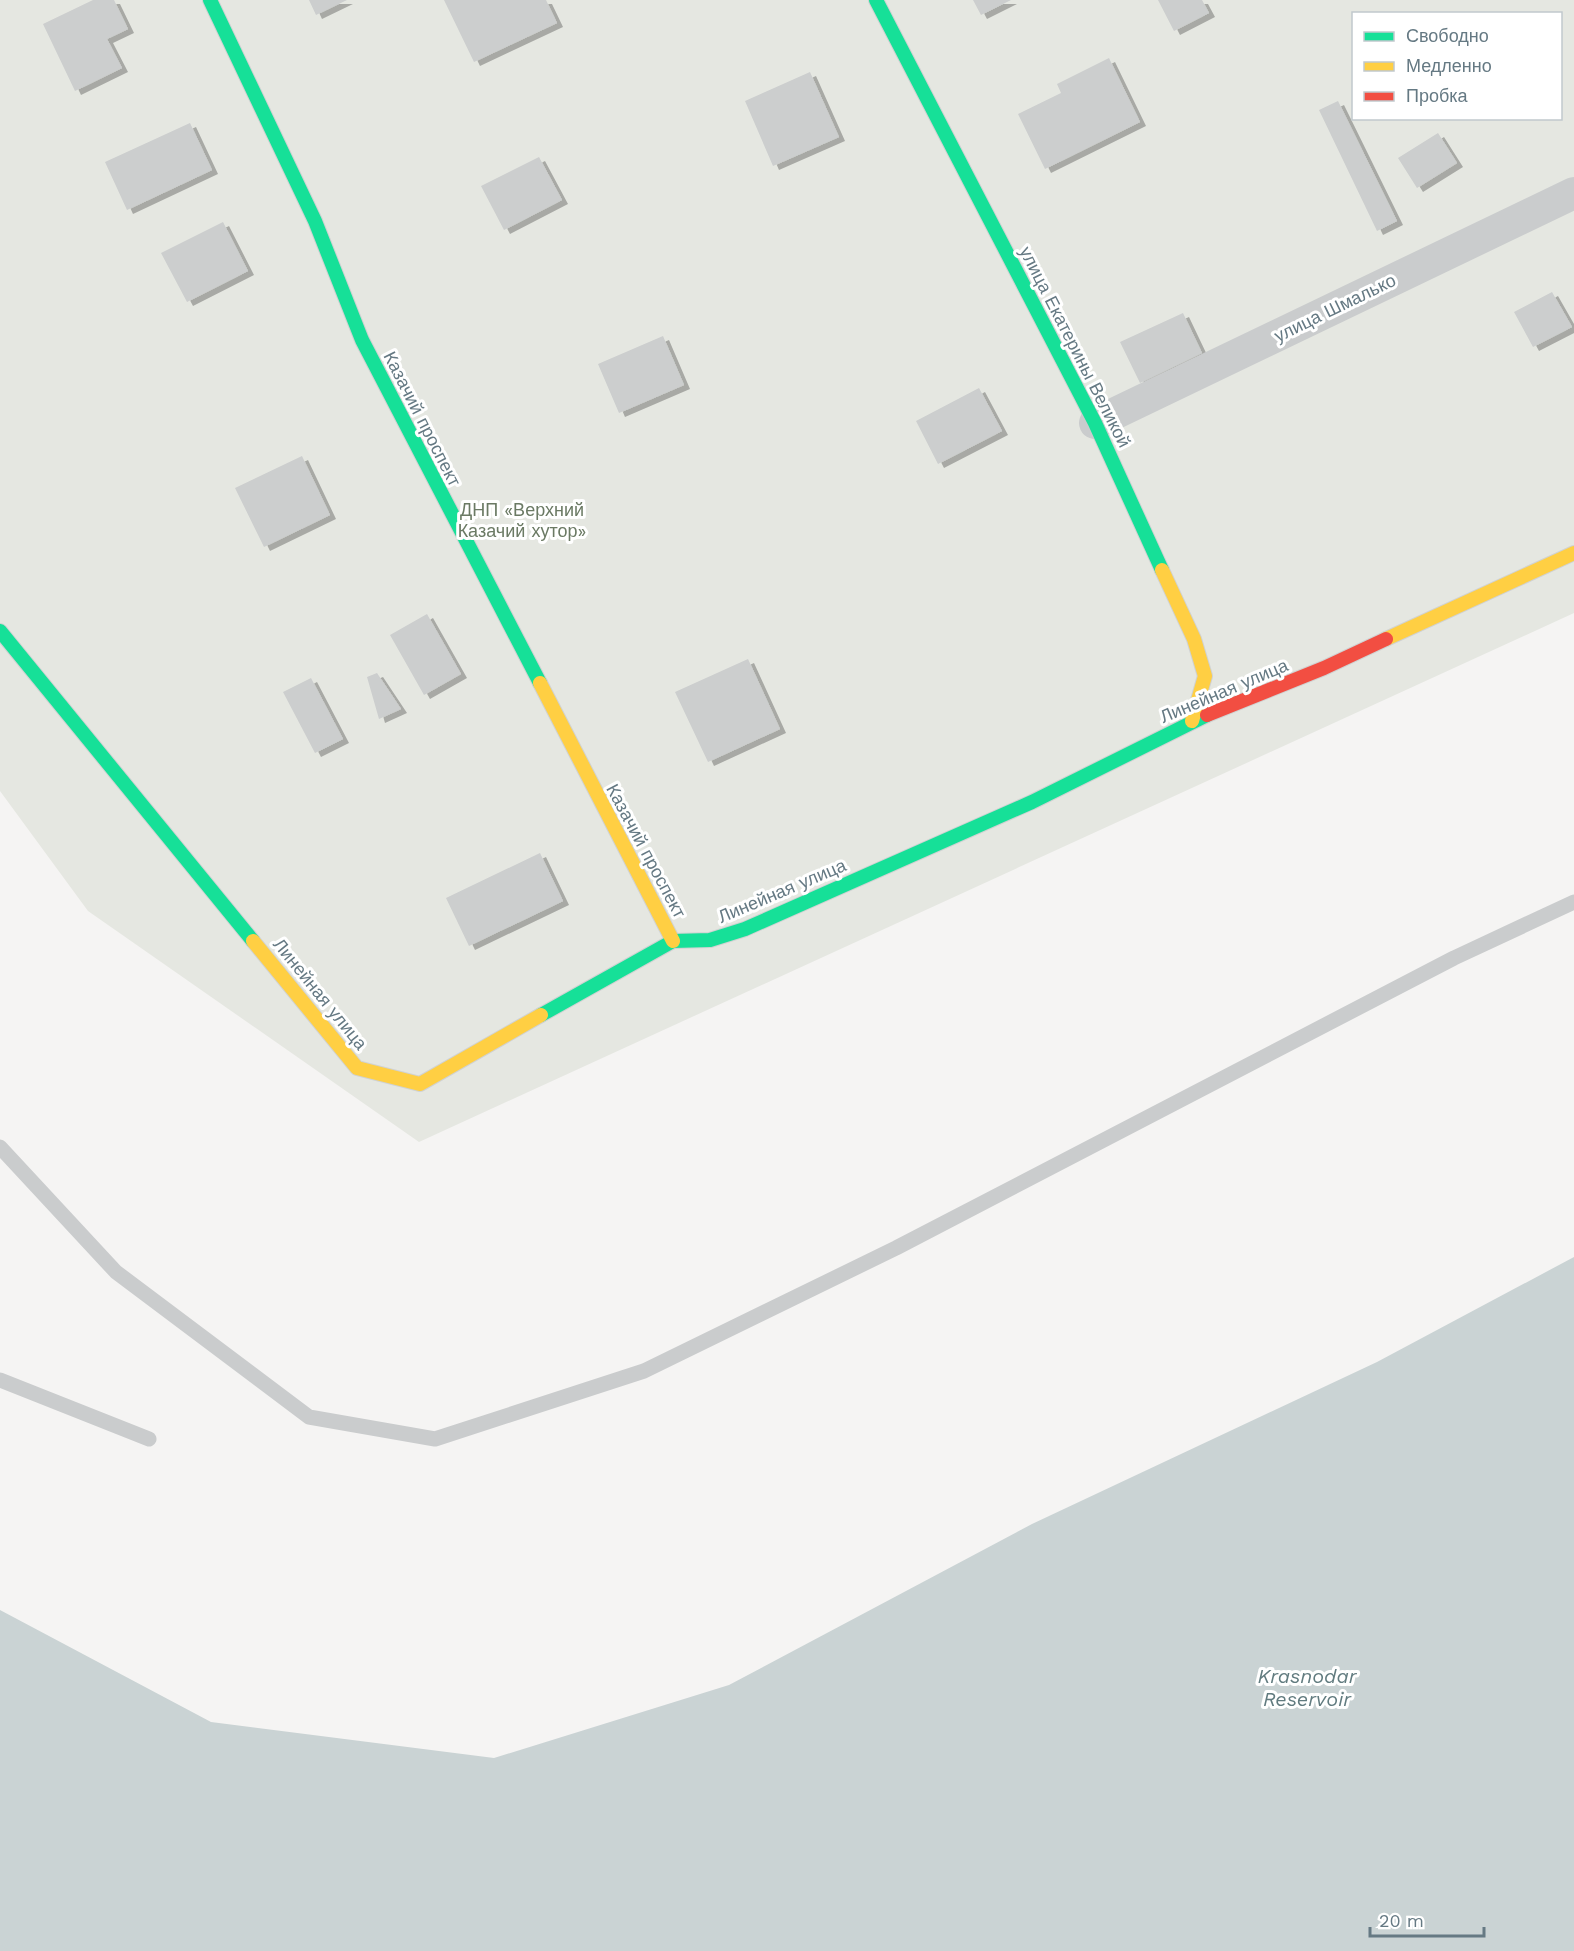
<svg xmlns="http://www.w3.org/2000/svg" width="1574" height="1951" font-family="'Work Sans',sans-serif">
<style>
.green{fill:#e5e7e1;fill-rule:evenodd}
.water{fill:#cad3d4}
.building{fill:#cccece;filter:url(#shadow)}
.lines{fill:none;stroke-linecap:round;stroke-linejoin:round}
.fast-casing{stroke:#d0d2d2;stroke-width:16}
.slow-casing{stroke:#d0d2d2;stroke-width:16}
.jam-casing{stroke:#d0d2d2;stroke-width:16}
.lane{stroke:#cacccd;stroke-width:15}
.street{stroke:#cacccd;stroke-width:32}
.fast{stroke:#16e098;stroke-width:14}
.slow{stroke:#ffcf43;stroke-width:14}
.jam{stroke:#f24e42;stroke-width:14}
.labels{text-anchor:middle;stroke-width:6;stroke-linejoin:round;paint-order:stroke}
.street-label{font-size:18px;fill:#657983;stroke:#fff}
.park-label{font-size:18px;fill:#6b7a64;stroke:#fff}
.water-label{font-size:20px;font-style:italic;fill:#617b7f;stroke:#fff}
</style>
<defs>
<filter id="shadow"><feDropShadow dx="6" dy="4" stdDeviation="0" flood-color="#0004"/></filter>
</defs>
<rect width="100%" height="100%" fill="#f5f4f3"/>
<!-- green -->
<path class="green" d="M 0,0 L 1574,0 L 1574,613 L 419,1142 L 88,911 L 0,791 ZM 1354,14 L 1560,14 L 1560,118 L 1354,118 Z"/>
<!-- water -->
<path class="water" d="M 1574,1257 L 1574,1951 L 0,1951 L 0,1610 L 211,1722 L 494,1758 L 729,1685 L 1032,1524 L 1377,1362 Z"/>
<!-- building -->
<path class="building" d="M 93,0 L 114,0 L 128,29 L 107,39 L 122,68 L 75,91 L 43,24 Z
M 309,0 L 347,0 L 316,15 Z
M 444,0 L 546,0 L 557,23 L 474,62 Z
M 973,0 L 1011,0 L 981,15 Z
M 1158,0 L 1202,0 L 1209,13 L 1174,31 Z
M 1109,58 L 1140,122 L 1045,169 L 1018,114 L 1061,93 L 1057,84 Z
M 810,72 L 839,137 L 773,166 L 745,101 Z
M 1338,101 L 1397,221 L 1377,231 L 1319,110 Z
M 190,123 L 212,170 L 127,210 L 105,162 Z
M 1438,133 L 1457,163 L 1417,188 L 1398,158 Z
M 539,157 L 562,200 L 504,230 L 481,186 Z
M 223,222 L 248,271 L 187,302 L 161,253 Z
M 1552,292 L 1572,327 L 1533,347 L 1514,312 Z
M 1183,313 L 1202,353 L 1140,383 L 1120,342 Z
M 663,336 L 684,385 L 619,413 L 598,364 Z
M 979,388 L 1002,431 L 938,464 L 916,421 Z
M 302,456 L 330,515 L 264,547 L 235,488 Z
M 427,614 L 461,674 L 424,695 L 390,635 Z
M 748,659 L 780,729 L 708,762 L 675,692 Z
M 377,673 L 401,709 L 379,719 L 367,677 Z
M 311,678 L 343,739 L 315,753 L 283,692 Z
M 540,853 L 563,901 L 469,946 L 446,898 Z"/>
<g class="lines">
<!-- fast casing -->
<g class="fast-casing">
<path id="fast" d="M 210,0 L 315,221 L 362,340 L 540,683
M 876,0 L 1095,423 L 1162,570
M 0,631 L 253,941
M 541,1015 L 673,941 L 710,940 L 745,929 L 1032,802 L 1207,715"/>
</g>
<!-- slow casing -->
<g class="slow-casing">
<path id="slow" d="M 1162,570 L 1194,639 L 1205,676 L 1192,721
M 1386,639 L 1574,553
M 540,683 L 673,941
M 253,941 L 357,1068 L 420,1084 L 541,1015"/>
</g>
<!-- jam casing -->
<g class="jam-casing">
<path id="jam" d="M 1207,715 L 1324,668 L 1386,639"/>
</g>
<!-- lane -->
<path class="lane" d="M 0,1147 L 116,1272 L 309,1417 L 435,1439 L 644,1371 L 896,1248 L 1454,958 L 1574,902
M 0,1380 L 149,1439"/>
<!-- street -->
<path class="street" d="M 1095,423 L 1574,193"/>
<!-- fast -->
<use href="#fast" class="fast"/>
<!-- slow -->
<use href="#slow" class="slow"/>
<!-- jam -->
<use href="#jam" class="jam"/>
</g>
<g class="labels">
<!-- street labels -->
<g class="street-label">
<text transform="translate(1335 308) rotate(-26)" y="6">улица Шмалько</text>
<text transform="translate(1075 347) rotate(63)" y="6">улица Екатерины Великой</text>
<text transform="translate(422 419) rotate(63)" y="6">Казачий проспект</text>
<text transform="translate(1224 691) rotate(-23)" y="6">Линейная улица</text>
<text transform="translate(646 851) rotate(62)" y="6">Казачий проспект</text>
<text transform="translate(782 891) rotate(-23)" y="6">Линейная улица</text>
<text transform="translate(320 994) rotate(51)" y="6">Линейная улица</text>
</g>
<!-- park labels -->
<g class="park-label">
<text x="522" y="516">ДНП «Верхний<tspan x="522" dy="21">Казачий хутор»</tspan></text>
</g>
<!-- water labels -->
<g class="water-label">
<text x="1307" y="1683">Krasnodar<tspan x="1307" dy="23">Reservoir</tspan></text>
</g>
</g>
<!-- legend -->
<rect x="1352" y="12" width="210" height="108" fill="#ffffff" stroke="#c1c9cd" stroke-width="1.5"/>
<rect x="1364" y="32" width="30" height="9" fill="#16e098" stroke="#c1c9cd" stroke-width="1.5"/>
<text x="1406" y="42" font-size="18" fill="#657983">Свободно</text>
<rect x="1364" y="62" width="30" height="9" fill="#ffcf43" stroke="#c1c9cd" stroke-width="1.5"/>
<text x="1406" y="72" font-size="18" fill="#657983">Медленно</text>
<rect x="1364" y="92" width="30" height="9" fill="#f24e42" stroke="#c1c9cd" stroke-width="1.5"/>
<text x="1406" y="102" font-size="18" fill="#657983">Пробка</text>
<!-- scale -->
<path d="M1370 1927v9h114v-9" fill="none" stroke="#657983" stroke-width="3"/>
<text x="1379" y="1927" font-size="18" fill="#657983" stroke="#ffffff" stroke-width="4.5" paint-order="stroke">20 m</text>
</svg>
